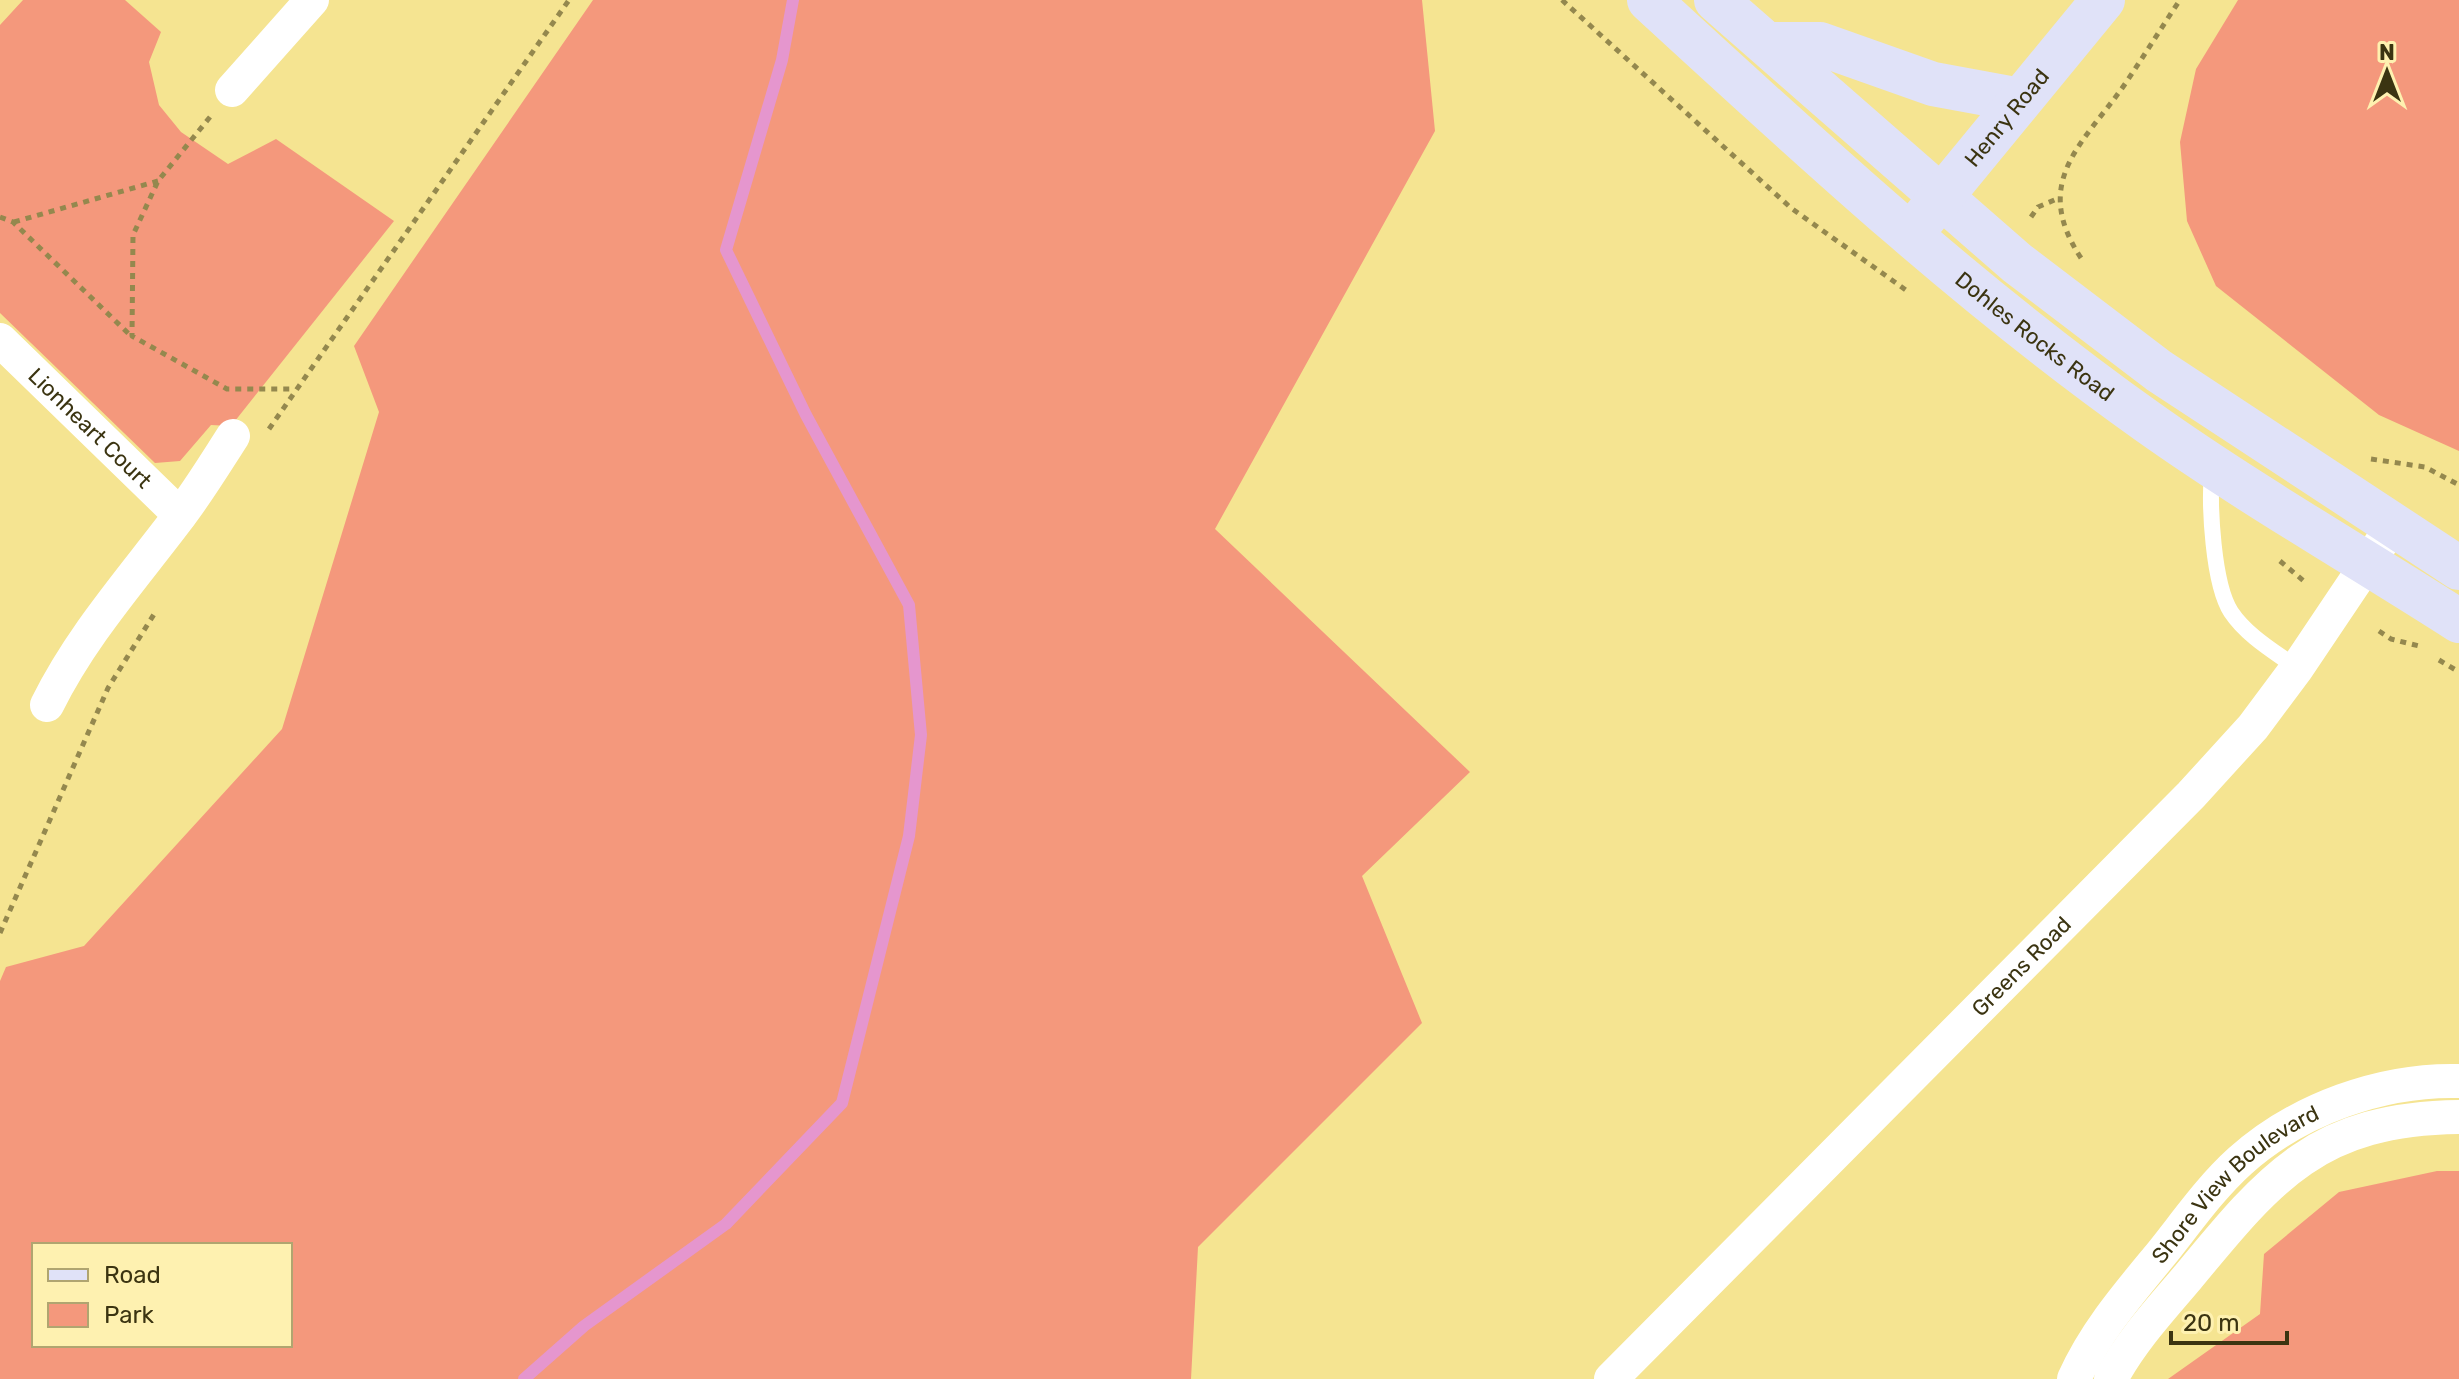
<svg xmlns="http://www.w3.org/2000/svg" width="2459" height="1379" font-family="Rubik,sans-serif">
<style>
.green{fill:#f4987c;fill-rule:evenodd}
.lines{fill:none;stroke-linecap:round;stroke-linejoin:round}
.stream{stroke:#e596ce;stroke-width:12}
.path{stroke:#94884e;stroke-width:5;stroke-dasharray:6 6;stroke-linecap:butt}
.lane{stroke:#fff;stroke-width:16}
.street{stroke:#fff;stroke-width:34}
.secondary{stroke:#e0e2f8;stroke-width:44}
.labels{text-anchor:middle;stroke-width:6;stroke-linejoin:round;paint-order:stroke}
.street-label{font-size:22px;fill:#3b3411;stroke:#fef1b0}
</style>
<rect width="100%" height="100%" fill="#f5e491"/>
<!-- green -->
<path class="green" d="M 23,0 L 125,0 L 161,32 L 149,62 L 159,105 L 181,132 L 228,164 L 276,139 L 394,221 L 231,426 L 211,425 L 180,461 L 155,463 L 0,313 L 0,25 Z
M 593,0 L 1422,0 L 1435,131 L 1215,529 L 1470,772 L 1362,876 L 1422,1023 L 1198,1247 L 1191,1379 L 0,1379 L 0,981 L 6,967 L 84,946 L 282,729 L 379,412 L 354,346 ZM 34,1245 L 290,1245 L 290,1345 L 34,1345 Z
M 2238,0 L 2459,0 L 2459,451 L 2379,415 L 2216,286 L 2187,221 L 2180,142 L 2196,69 Z
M 2437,1171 L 2459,1171 L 2459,1379 L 2168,1379 L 2260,1314 L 2264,1254 L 2339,1192 Z"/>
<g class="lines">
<!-- stream -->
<path class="stream" d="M 524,1379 L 584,1326 L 726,1224 L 842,1103 L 909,836 L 921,735 L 909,605 L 806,415 L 726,250 L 782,60 L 793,0"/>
<!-- path -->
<path class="path" d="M 1562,0 L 1791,208 L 1910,293
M 210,117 L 158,181 L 133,235 L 132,336 L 227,389 L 293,389
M 0,217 L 13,222 L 131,336
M 2031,217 L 2038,207 L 2059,198
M 14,222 L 158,181
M 2081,258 C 2030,181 2084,143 2125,84 C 2144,56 2161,28 2180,0
M 269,429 L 569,0
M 2371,459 L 2425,467 L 2459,485
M 2280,561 L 2305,582
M 2379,631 L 2391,639 L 2419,646
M 2439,660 L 2459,672
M 0,933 L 108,688 L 156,611"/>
<!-- lane -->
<path class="lane" d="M 2212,472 C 2209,506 2213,584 2231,612 C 2247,636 2275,652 2297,668"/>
<!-- street -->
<g class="street">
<path d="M 232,90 L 312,0"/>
<path id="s1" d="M 0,340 L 180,515"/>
<path d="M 47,705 C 81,636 132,579 178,518 C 198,492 215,464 233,436"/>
<path id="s2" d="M 1611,1379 L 2191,795 L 2253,727 L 2297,668 L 2381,543"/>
<path id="s3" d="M 2074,1379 C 2095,1332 2128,1294 2161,1254 C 2186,1223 2210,1188 2240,1161 C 2298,1109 2382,1079 2459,1081"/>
<path d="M 2111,1379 C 2131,1341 2161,1309 2188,1277 C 2272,1175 2318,1119 2459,1117"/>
</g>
<!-- secondary -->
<g class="secondary">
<path id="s4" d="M 1649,0 C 1809,147 1970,296 2148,422 C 2248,493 2356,555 2459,621"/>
<path d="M 1716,0 L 2017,263 L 2159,371 L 2459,568"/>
<path d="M 1768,44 L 1820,44 L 1933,84 L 2020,100"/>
<path id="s5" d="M 1924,218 L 2103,0"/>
</g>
</g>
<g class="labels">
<!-- street labels -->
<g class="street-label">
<text dy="8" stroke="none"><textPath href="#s5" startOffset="130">Henry Road</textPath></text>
<text dy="8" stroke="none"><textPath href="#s4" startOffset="512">Dohles Rocks Road</textPath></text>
<text dy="8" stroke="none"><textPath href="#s1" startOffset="126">Lionheart Court</textPath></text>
<text dy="8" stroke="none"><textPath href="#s2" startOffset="582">Greens Road</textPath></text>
<text dy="8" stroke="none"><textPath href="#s3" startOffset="256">Shore View Boulevard</textPath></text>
</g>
</g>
<!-- legend -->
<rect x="32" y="1243" width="260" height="104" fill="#fef1b0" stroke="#b0a570" stroke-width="2"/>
<rect x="48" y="1269" width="40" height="12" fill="#e0e2f8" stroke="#b0a570" stroke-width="2"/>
<text x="104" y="1283" font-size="24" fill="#3b3411">Road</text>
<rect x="48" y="1303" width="40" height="24" fill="#f4987c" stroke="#b0a570" stroke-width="2"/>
<text x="104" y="1323" font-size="24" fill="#3b3411">Park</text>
<!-- north arrow -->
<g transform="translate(2387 72)" stroke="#fef1b0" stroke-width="6" paint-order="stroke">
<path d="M0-6L14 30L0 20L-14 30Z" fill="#3b3411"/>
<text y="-12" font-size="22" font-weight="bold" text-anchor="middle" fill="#3b3411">N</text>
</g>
<!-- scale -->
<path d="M2171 1331v12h116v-12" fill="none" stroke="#3b3411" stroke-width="4"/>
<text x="2183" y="1331" font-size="24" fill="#3b3411" stroke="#fef1b0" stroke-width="6" paint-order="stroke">20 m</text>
</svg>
